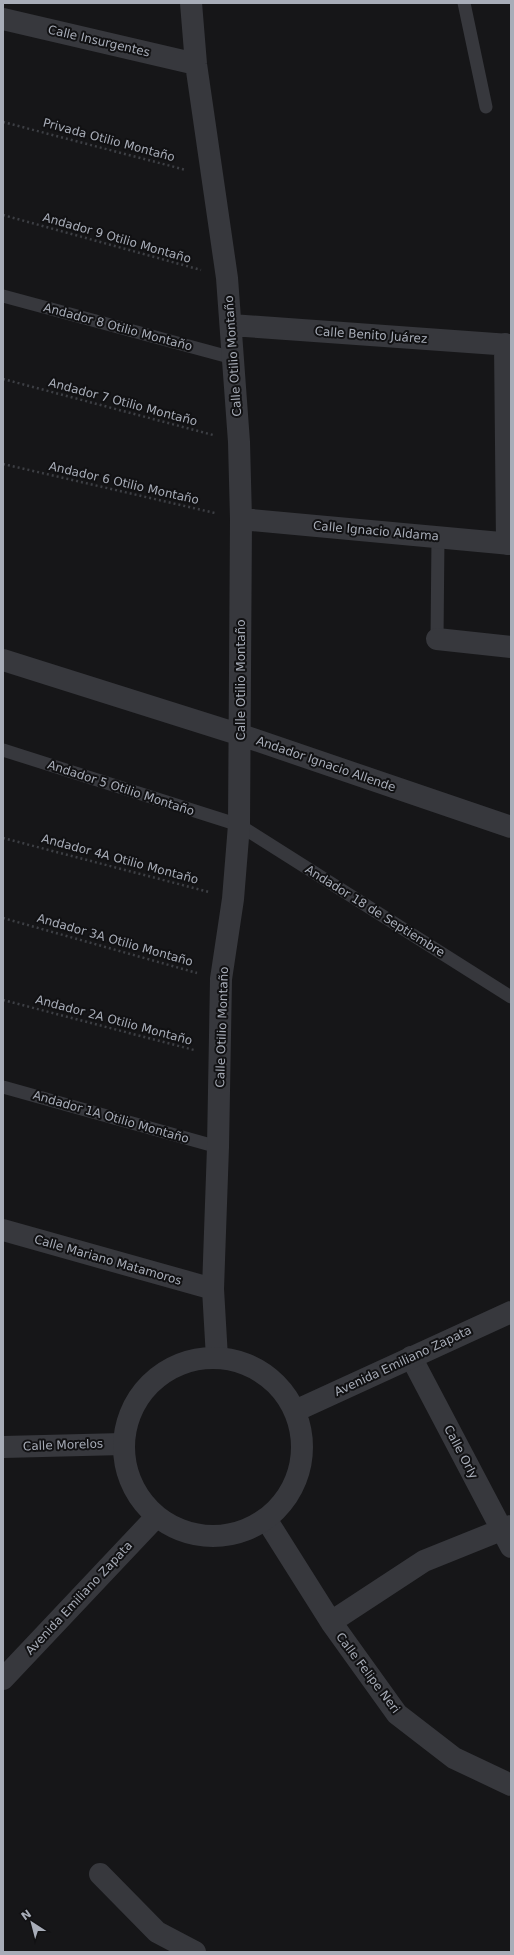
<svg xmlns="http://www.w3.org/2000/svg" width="514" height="1955" font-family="'DejaVu Sans',sans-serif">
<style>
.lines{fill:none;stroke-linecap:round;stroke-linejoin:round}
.path{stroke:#3d3f44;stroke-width:2.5;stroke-dasharray:2 3;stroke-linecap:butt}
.service{stroke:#37383d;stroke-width:13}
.minor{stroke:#37383d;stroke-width:22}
.tertiary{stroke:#37383d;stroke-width:22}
.labels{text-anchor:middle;stroke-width:4;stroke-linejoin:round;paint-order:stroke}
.street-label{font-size:12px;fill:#a8adb8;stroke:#111113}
</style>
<rect width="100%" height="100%" fill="#161618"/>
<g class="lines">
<!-- path -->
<path class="path" d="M 3,122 L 186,170
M 3,215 L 201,270
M 3,379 L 213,435
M 3,464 L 215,513
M 3,838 L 209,892
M 3,918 L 197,973
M 3,1000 L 194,1050"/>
<!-- service -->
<path class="service" d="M 464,3 L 486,107
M 3,296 L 233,358
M 437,639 L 438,537
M 3,750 L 239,825 L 511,997
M 3,1087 L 218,1147"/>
<!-- minor -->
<path class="minor" d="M 191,3 L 196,64 L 227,278 L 239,442 L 241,519 L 239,825 L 233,899 L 221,979 L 218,1147 L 213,1289 L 217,1358
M 3,19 L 196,64
M 231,325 L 511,345
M 505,344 L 507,544
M 241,519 L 511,544
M 437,639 L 511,647
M 3,660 L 241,735 L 511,827
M 3,1230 L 213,1289
M 411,1357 L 511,1547
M 3,1447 L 123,1444
M 266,1519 L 331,1622 L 397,1714 L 454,1758 L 511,1785
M 331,1622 L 424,1561 L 511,1526
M 100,1874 L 157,1932 L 195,1952"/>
<!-- tertiary -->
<path class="tertiary" d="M124 1447a89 89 0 1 1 178 0a89 89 0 1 1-178 0Z
M 295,1411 L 511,1312
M 3,1679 L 156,1517"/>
</g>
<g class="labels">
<!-- street labels -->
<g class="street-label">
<text transform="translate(99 41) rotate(13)" y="4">Calle Insurgentes</text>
<text transform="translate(109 140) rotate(15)" y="4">Privada Otilio Montaño</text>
<text transform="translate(117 238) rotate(16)" y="4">Andador 9 Otilio Montaño</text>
<text transform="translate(118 327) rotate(15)" y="4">Andador 8 Otilio Montaño</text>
<text transform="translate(371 335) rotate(4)" y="4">Calle Benito Juárez</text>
<text transform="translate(233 356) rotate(-94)" y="4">Calle Otilio Montaño</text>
<text transform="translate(123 402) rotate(15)" y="4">Andador 7 Otilio Montaño</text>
<text transform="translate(124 483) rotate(13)" y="4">Andador 6 Otilio Montaño</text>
<text transform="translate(376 531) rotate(5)" y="4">Calle Ignacio Aldama</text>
<text transform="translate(241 680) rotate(-90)" y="4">Calle Otilio Montaño</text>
<text transform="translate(326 764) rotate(19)" y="4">Andador Ignacio Allende</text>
<text transform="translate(121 788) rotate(18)" y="4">Andador 5 Otilio Montaño</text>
<text transform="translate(120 859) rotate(15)" y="4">Andador 4A Otilio Montaño</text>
<text transform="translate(375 911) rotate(32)" y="4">Andador 18 de Septiembre</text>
<text transform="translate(115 940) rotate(16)" y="4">Andador 3A Otilio Montaño</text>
<text transform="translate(114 1020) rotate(15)" y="4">Andador 2A Otilio Montaño</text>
<text transform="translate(222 1027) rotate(-88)" y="4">Calle Otilio Montaño</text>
<text transform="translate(111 1117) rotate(16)" y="4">Andador 1A Otilio Montaño</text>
<text transform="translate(108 1260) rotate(16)" y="4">Calle Mariano Matamoros</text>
<text transform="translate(403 1361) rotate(-25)" y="4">Avenida Emiliano Zapata</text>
<text transform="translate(63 1445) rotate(-2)" y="4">Calle Morelos</text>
<text transform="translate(461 1452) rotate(62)" y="4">Calle Orly</text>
<text transform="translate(79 1598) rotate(-47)" y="4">Avenida Emiliano Zapata</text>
<text transform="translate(368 1673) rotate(53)" y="4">Calle Felipe Neri</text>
</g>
</g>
<!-- border -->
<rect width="514" height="1955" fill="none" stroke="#a8adb8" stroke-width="8"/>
<!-- north arrow -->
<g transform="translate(32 1923) rotate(324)" stroke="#111113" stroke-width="3" paint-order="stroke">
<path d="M0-3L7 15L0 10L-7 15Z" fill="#a8adb8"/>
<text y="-6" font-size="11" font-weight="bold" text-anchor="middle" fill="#a8adb8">N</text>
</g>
</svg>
